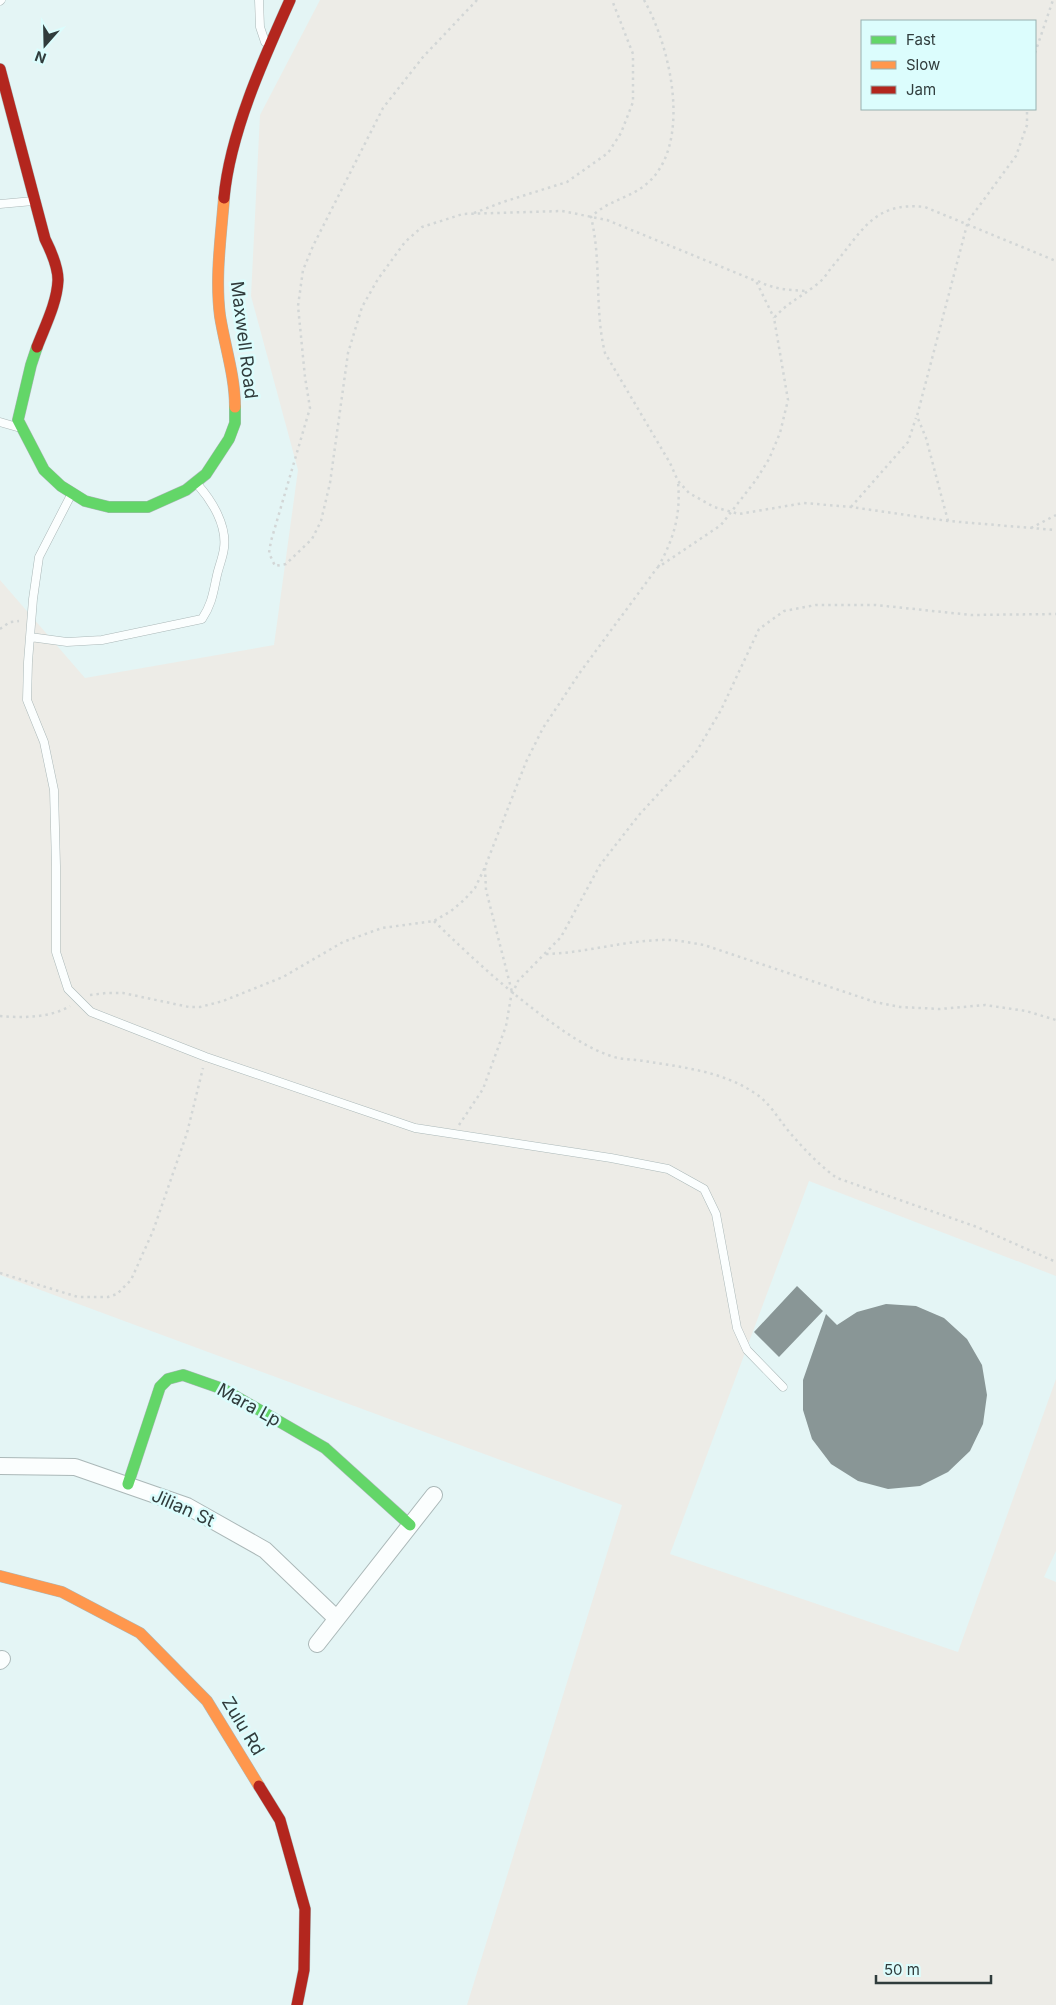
<svg xmlns="http://www.w3.org/2000/svg" width="1056" height="2005" font-family="Inter,sans-serif">
<style>
.green{fill:#edece7;fill-rule:evenodd}
.building{fill:#899696}
.lines{fill:none;stroke-linecap:round;stroke-linejoin:round}
.lane-casing{stroke:#abb8b8;stroke-width:9}
.street-casing{stroke:#abb8b8;stroke-width:18}
.fast-casing{stroke:#abb8b8;stroke-width:12}
.slow-casing{stroke:#abb8b8;stroke-width:12}
.jam-casing{stroke:#abb8b8;stroke-width:12}
.path{stroke:#d2d6d6;stroke-width:2.5;stroke-dasharray:2.5 4;stroke-linecap:butt}
.lane{stroke:#fbfefe;stroke-width:8}
.street{stroke:#fbfefe;stroke-width:16}
.fast{stroke:#63d668;stroke-width:11}
.slow{stroke:#ff974d;stroke-width:11}
.jam{stroke:#b3261e;stroke-width:11}
.labels{text-anchor:middle;stroke-width:5;stroke-linejoin:round;paint-order:stroke}
.street-label{font-size:18px;fill:#303c3c;stroke:#dcfdfd}
</style>
<rect width="100%" height="100%" fill="#e4f5f5"/>
<!-- green -->
<path class="green" d="M 320,0 L 1056,0 L 1056,1276 L 809,1181 L 670,1554 L 958,1652 L 1056,1379 L 1056,1551 L 1044,1577 L 1056,1582 L 1056,2005 L 467,2005 L 622,1505 L 0,1275 L 0,580 L 85,678 L 274,645 L 298,470 L 251,296 L 260,115 ZM 862,21 L 1035,21 L 1035,109 L 862,109 Z"/>
<!-- building -->
<path class="building" d="M 797,1286 L 823,1311 L 779,1357 L 754,1332 Z
M 886,1304 L 916,1306 L 944,1318 L 967,1339 L 982,1365 L 987,1395 L 983,1424 L 970,1451 L 948,1472 L 920,1486 L 888,1489 L 858,1481 L 831,1464 L 812,1439 L 803,1410 L 803,1380 L 826,1314 L 837,1325 L 857,1312 Z"/>
<g class="lines">
<!-- lane casing -->
<g class="lane-casing">
<path id="lane" d="M 259,0 L 260,27 L 265,42
M 0,1 L 1,0
M 0,204 L 33,201
M 0,422 L 17,427
M 71,495 L 39,557 L 33,599 L 28,662 L 27,700 L 44,742 L 54,790 L 56,866 L 56,952 L 68,989 L 91,1012 L 206,1057 L 415,1128 L 611,1158 L 668,1169 L 704,1189 L 716,1214 L 737,1328 L 747,1350 L 783,1387
M 30,637 L 67,642 L 102,640 L 202,619 C 212,604 213,593 217,575 C 219,566 223,557 224,548 C 227,525 212,501 198,485"/>
</g>
<!-- street casing -->
<g class="street-casing">
<path id="street" d="M 0,1466 L 75,1467 L 187,1506 L 265,1550 L 336,1618
M 317,1644 L 434,1495
M 0,1661 L 2,1659"/>
</g>
<!-- fast casing -->
<g class="fast-casing">
<path id="fast" d="M 37,347 L 31,365 L 18,420 L 44,470 L 61,486 L 85,501 L 109,507 L 148,507 L 186,490 L 206,474 L 229,439 L 235,423 L 235,407
M 128,1484 L 160,1387 L 168,1379 L 183,1375 L 223,1389 L 325,1448 L 410,1525"/>
</g>
<!-- slow casing -->
<g class="slow-casing">
<path id="slow" d="M 224,198 C 221,237 215,277 220,316 C 225,347 235,376 235,407
M 0,1576 L 62,1592 L 140,1633 L 207,1701 L 259,1786"/>
</g>
<!-- jam casing -->
<g class="jam-casing">
<path id="jam" d="M 0,69 L 45,239 C 51,251 58,266 58,280 C 57,303 45,326 37,347
M 224,198 C 230,133 263,60 290,0
M 259,1786 L 280,1820 L 305,1909 L 304,1970 L 297,2005"/>
</g>
<!-- path -->
<path class="path" d="M 477,0 L 423,57 L 383,108 L 313,246 L 303,270 L 298,306 L 305,377 L 310,408 L 271,541 L 269,553 L 275,566 L 286,564 L 312,539 L 321,521 L 330,483 L 348,353 L 362,307 L 378,279 L 405,242 L 422,227 L 463,214 L 562,211 L 607,220 L 756,281 L 774,318
M 644,0 C 671,47 694,148 644,186 C 627,199 607,201 591,217 C 602,262 594,309 605,353 L 670,463 L 678,481 L 689,493 L 714,507 L 739,514 L 804,503 L 851,507 L 948,521 L 1056,530
M 1035,53 L 1053,0
M 474,213 L 503,202 L 567,182 L 608,153 L 621,133 L 633,102 L 633,54 L 612,0
M 758,281 C 773,289 788,290 806,291
M 851,507 L 908,442 L 916,418
M 948,521 L 926,438 L 917,416 L 968,221 L 1016,156 L 1027,125 L 1027,109
M 1031,528 L 1056,515
M 658,567 C 674,539 681,514 678,482
M 0,629 L 10,622 L 19,621
M 485,868 L 486,890 L 512,992
M 434,921 C 472,958 511,994 555,1025 C 572,1037 590,1049 611,1056 C 622,1060 633,1059 644,1061 C 681,1067 721,1071 753,1092 C 770,1102 778,1119 791,1134 C 805,1150 820,1166 837,1178 L 977,1227 L 1056,1262
M 546,954 C 585,953 622,941 661,940 C 676,939 690,943 704,945 L 875,1002 L 900,1007 L 940,1009 L 985,1005 L 1026,1011 L 1056,1020
M 90,995 L 106,993 L 123,993 L 189,1007 L 200,1007 L 223,1001 L 283,977 L 343,942 L 382,928 L 434,921 L 451,911 L 464,900 L 475,888 L 485,867 L 526,762 L 543,728 L 581,671 L 657,568 L 721,525 L 756,480 L 769,459 L 780,433 L 788,400 L 774,318 C 788,302 800,298 816,285 C 822,281 827,274 831,268 C 862,233 872,201 925,207 L 1056,261
M 0,1016 C 23,1018 50,1018 70,1006
M 459,1125 L 483,1089 L 506,1026 L 511,997 L 518,981 L 561,937 L 600,865 L 639,815 L 695,754 L 721,710 L 759,629 L 784,611 L 816,605 L 876,605 L 971,615 L 1056,614
M 0,1273 L 78,1297 L 108,1297 L 117,1294 L 131,1280 L 153,1231 L 187,1133 L 203,1068"/>
<!-- lane -->
<use href="#lane" class="lane"/>
<!-- street -->
<use href="#street" class="street"/>
<!-- fast -->
<use href="#fast" class="fast"/>
<!-- slow -->
<use href="#slow" class="slow"/>
<!-- jam -->
<use href="#jam" class="jam"/>
</g>
<g class="labels">
<!-- street labels -->
<g class="street-label">
<text transform="translate(244 340) rotate(83)" y="6">Maxwell Road</text>
<text transform="translate(249 1405) rotate(29)" y="6">Mara Lp</text>
<text transform="translate(183 1508) rotate(24)" y="6">Jilian St</text>
<text transform="translate(243 1726) rotate(59)" y="6">Zulu Rd</text>
</g>
</g>
<!-- legend -->
<rect x="861" y="20" width="175" height="90" fill="#dcfdfd" stroke="#97b0b0"/>
<rect x="871" y="36" width="25" height="8" fill="#63d668" stroke="#97b0b0"/>
<text x="906" y="45" font-size="15" fill="#303c3c">Fast</text>
<rect x="871" y="61" width="25" height="8" fill="#ff974d" stroke="#97b0b0"/>
<text x="906" y="70" font-size="15" fill="#303c3c">Slow</text>
<rect x="871" y="86" width="25" height="8" fill="#b3261e" stroke="#97b0b0"/>
<text x="906" y="95" font-size="15" fill="#303c3c">Jam</text>
<!-- north arrow -->
<g transform="translate(45 45) rotate(200)" stroke="#dcfdfd" stroke-width="4" paint-order="stroke">
<path d="M0-4L9 19L0 12L-9 19Z" fill="#303c3c"/>
<text y="-8" font-size="14" font-weight="bold" text-anchor="middle" fill="#303c3c">N</text>
</g>
<!-- scale -->
<path d="M876 1975v8h115v-8" fill="none" stroke="#303c3c" stroke-width="2.5"/>
<text x="884" y="1975" font-size="15" fill="#303c3c" stroke="#dcfdfd" stroke-width="4" paint-order="stroke">50 m</text>
</svg>
